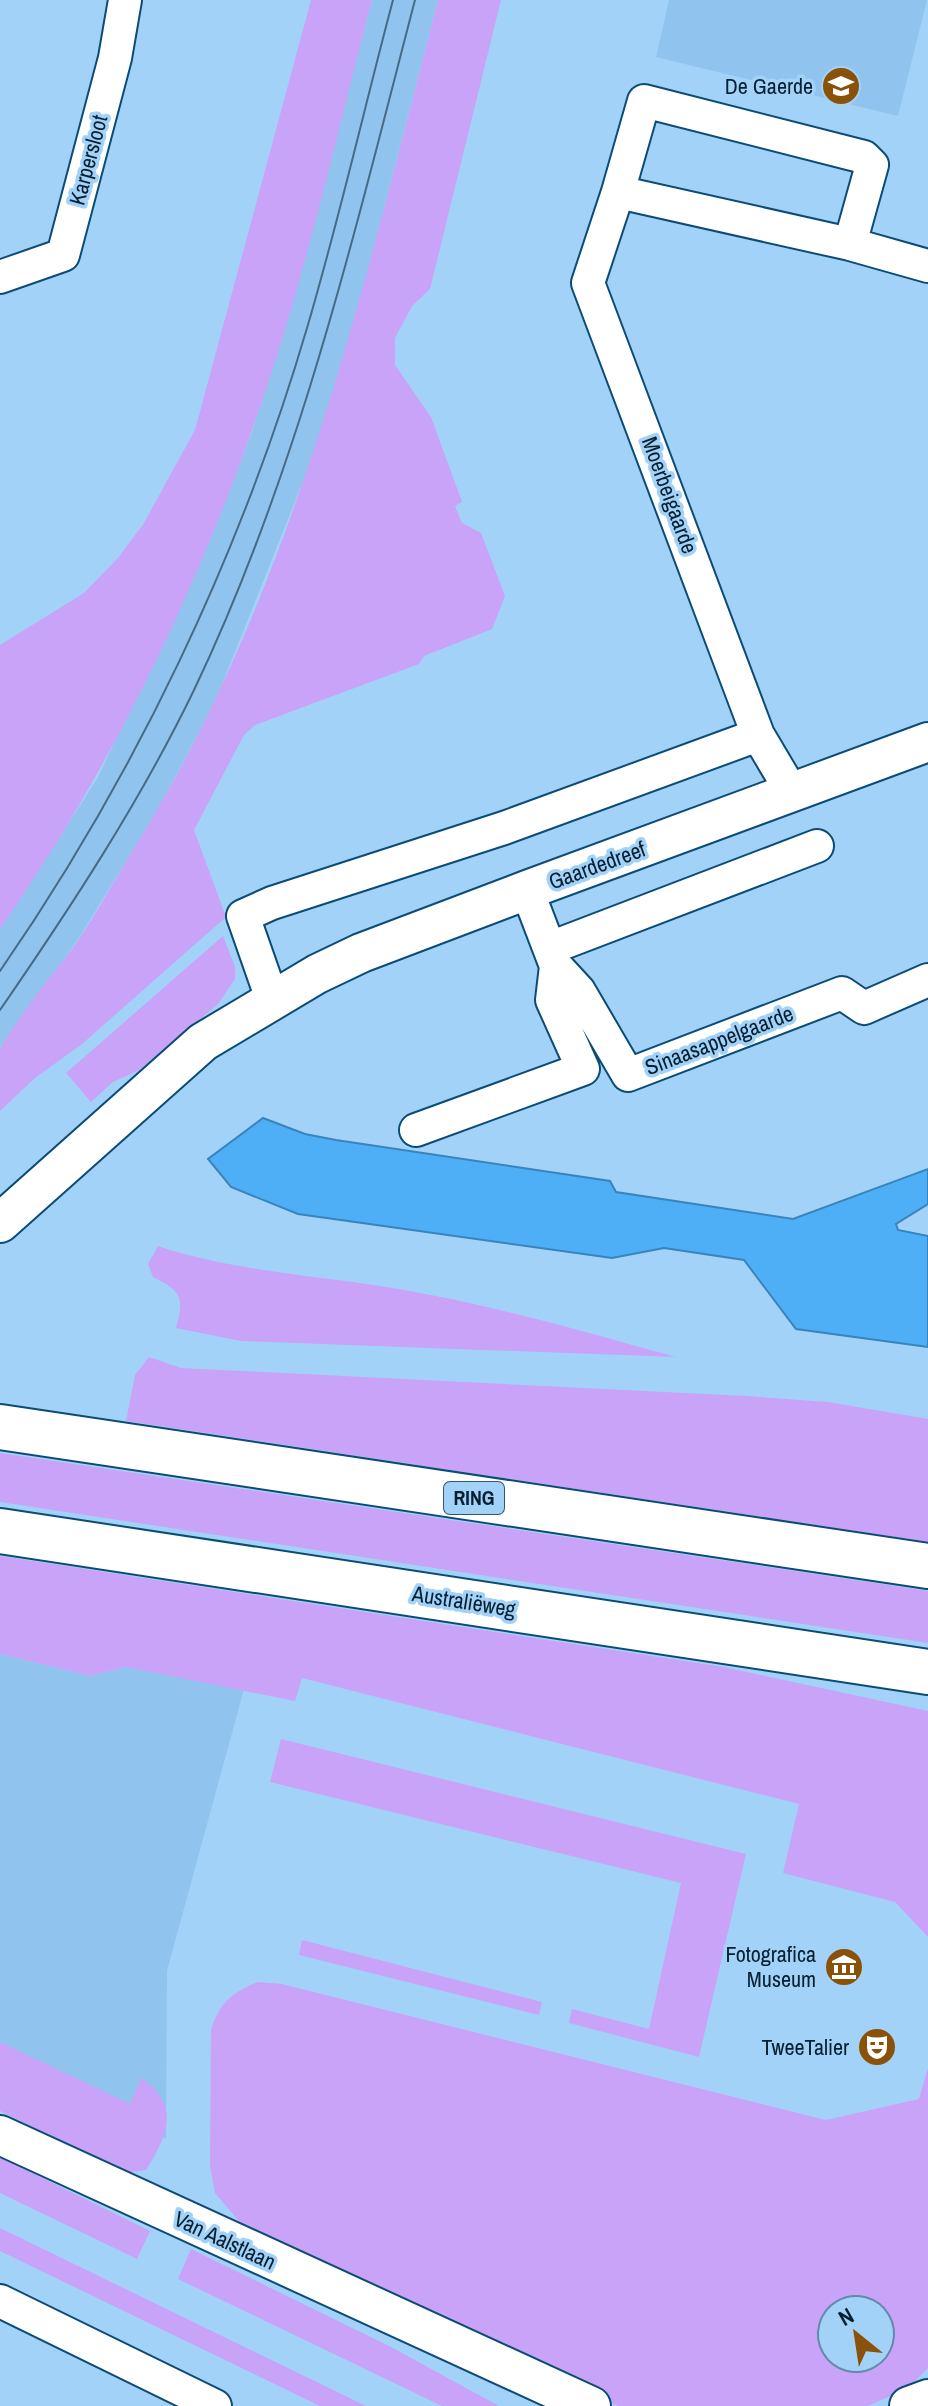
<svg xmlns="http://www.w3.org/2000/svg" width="928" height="2406" font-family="'Archivo Narrow',sans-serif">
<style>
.built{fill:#90c4ee}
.green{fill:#c8a3f7;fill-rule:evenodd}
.water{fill:#4eaff6;stroke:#3884bb;stroke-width:2}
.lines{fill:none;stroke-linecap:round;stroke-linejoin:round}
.minor-casing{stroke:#0b4c75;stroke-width:36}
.tertiary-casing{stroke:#0b4c75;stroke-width:42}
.primary-casing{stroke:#0b4c75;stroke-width:48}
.minor{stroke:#fff;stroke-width:32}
.tertiary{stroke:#fff;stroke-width:38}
.primary{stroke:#fff;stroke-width:44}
.tram{stroke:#486a85;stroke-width:2}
.labels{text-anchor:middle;stroke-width:7;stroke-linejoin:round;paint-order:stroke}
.shield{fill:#a3d2f9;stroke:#35556d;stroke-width:2}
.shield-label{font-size:20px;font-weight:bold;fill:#061f31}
.poi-label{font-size:22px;fill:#061f31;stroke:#a3d2f9;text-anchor:end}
.street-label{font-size:22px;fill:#061f31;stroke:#a3d2f9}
</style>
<rect width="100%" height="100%" fill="#a3d2f9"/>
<!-- built -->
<path class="built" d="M 372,0 L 438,0 L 351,336 L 312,459 L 215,702 L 158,809 L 79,938 L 0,1048 L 0,929 L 97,779 L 206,549 L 252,432 L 286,324 Z
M 669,0 L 927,0 L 898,116 L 656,57 Z
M 0,1654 L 90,1676 L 126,1667 L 244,1689 L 167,1971 L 166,2139 L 0,2060 Z"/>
<!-- green -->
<path class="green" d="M 311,0 L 372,0 C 334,144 302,292 251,433 C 189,608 106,776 0,929 L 0,645 L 84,593 L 118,558 L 144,523 L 195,430 Z
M 438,0 L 501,0 L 430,289 L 412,306 L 395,338 L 395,365 L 431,417 L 462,502 L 455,506 L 462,523 L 481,533 L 505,596 L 492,629 L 424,656 L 419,664 L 255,725 L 244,735 L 194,830 L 226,917 L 82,1044 L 35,1078 L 0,1111 C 0,1092 0,1069 0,1050 C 3,1036 64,960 77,942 C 99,910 117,875 137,843 C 296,586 363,289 438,0 Z
M 223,936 L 235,967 L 235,979 L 218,1004 L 139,1070 L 113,1082 L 91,1102 L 66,1073 Z
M 158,1246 C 239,1273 321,1275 404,1290 C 496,1306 586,1332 676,1357 L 241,1341 L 176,1328 C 185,1297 181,1291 153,1277 L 148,1264 Z
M 149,1357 L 181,1368 L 746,1396 L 828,1402 L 928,1419 L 928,1542 L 126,1421 L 135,1375 Z
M 0,1453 L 928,1591 L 928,1643 L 0,1502 Z
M 0,1556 L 724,1667 L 928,1711 L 928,1937 L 895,1902 L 783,1873 L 799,1804 L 302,1678 L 295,1701 L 126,1667 L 90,1676 L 0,1654 Z
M 281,1739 L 746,1854 L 699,2057 L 569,2023 L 572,2009 L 649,2029 L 681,1883 L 270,1782 Z
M 302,1940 L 542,2002 L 539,2015 L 299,1955 Z
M 257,1982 L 282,1984 L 826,2120 L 919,2099 L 928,2068 L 928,2368 L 907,2389 L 868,2406 L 618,2406 L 579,2391 L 245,2228 L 215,2193 L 210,2166 L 211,2030 C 219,2003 232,1993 257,1982 ZM 832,2310 L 880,2310 L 880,2358 L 832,2358 Z
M 0,2042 L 130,2104 L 141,2078 C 181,2105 168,2135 146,2170 L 125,2173 L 0,2111 Z
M 0,2157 L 150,2231 L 137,2259 L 0,2193 Z
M 0,2228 L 366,2406 L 320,2406 L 0,2251 Z
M 191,2249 L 391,2347 L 499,2406 L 442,2406 L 178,2279 Z"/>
<!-- water -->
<path class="water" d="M 263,1118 L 305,1134 L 336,1140 L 610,1181 L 616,1192 L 793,1219 L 928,1169 L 928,1204 L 896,1224 L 898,1230 L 928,1236 L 928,1347 L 796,1329 L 744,1260 L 664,1248 L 612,1258 L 298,1214 L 231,1187 L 208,1159 Z"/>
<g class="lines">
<!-- minor casing -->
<g class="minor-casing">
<path id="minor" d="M 618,192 L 644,101 L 864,157 L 872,165 L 850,244
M 0,277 L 63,255 L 115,58 L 125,0
M 793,794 L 758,735 L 588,283 L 618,192 L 850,244 L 928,266
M 527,890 L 556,966 L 579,991 L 628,1075 L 842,993 L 864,1008 L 928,980
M 550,948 L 817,846
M 272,999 L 243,916 L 272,903 L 504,828 L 758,735
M 416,1130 L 583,1069 L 552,1000 L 556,966
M 0,2301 L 215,2406"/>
</g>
<!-- tertiary casing -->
<g class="tertiary-casing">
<path id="tertiary" d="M 0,1223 L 203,1042 L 317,974 L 361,953 L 527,890 L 928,742
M 0,2135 L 591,2406
M 909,2406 L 928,2399"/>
</g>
<!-- primary casing -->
<g class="primary-casing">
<path id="primary" d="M 0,1427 L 928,1566
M 0,1531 L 928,1672"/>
</g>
<!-- minor -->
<use href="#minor" class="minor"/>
<!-- tertiary -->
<use href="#tertiary" class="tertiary"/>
<!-- primary -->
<use href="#primary" class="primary"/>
<!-- tram -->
<path class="tram" d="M 0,971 C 135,776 240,556 307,328 C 339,220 364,109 393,0
M 0,1010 C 71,907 140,802 194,690 C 299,470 354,234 415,0"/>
</g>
<!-- icons -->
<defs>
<g id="school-disc" transform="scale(2)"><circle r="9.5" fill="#8a5108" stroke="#a3d2f9"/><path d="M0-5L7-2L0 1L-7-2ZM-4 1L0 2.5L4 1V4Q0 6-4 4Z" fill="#fff"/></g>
<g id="museum-disc" transform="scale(2)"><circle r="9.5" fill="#8a5108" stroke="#a3d2f9"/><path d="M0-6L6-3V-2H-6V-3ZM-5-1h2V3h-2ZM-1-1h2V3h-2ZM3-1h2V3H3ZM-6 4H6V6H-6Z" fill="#fff"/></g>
<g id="theatre-disc" transform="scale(2)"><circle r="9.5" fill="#8a5108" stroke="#a3d2f9"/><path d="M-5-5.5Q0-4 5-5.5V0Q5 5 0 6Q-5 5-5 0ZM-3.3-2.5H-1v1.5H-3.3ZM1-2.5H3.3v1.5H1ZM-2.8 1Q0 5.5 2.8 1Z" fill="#fff"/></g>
</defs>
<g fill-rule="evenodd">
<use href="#school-disc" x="841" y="86"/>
<use href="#museum-disc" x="844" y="1967"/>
<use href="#theatre-disc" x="877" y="2047"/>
</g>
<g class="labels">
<!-- shield labels -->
<rect class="shield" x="444" y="1482" width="60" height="32" rx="6"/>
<g class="shield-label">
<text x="474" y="1505">RING</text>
</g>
<!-- poi labels -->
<g class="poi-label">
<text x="813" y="94">De Gaerde</text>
<text x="816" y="1962">Fotografica<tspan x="816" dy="25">Museum</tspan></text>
<text x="849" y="2055">TweeTalier</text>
</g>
<!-- street labels -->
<g class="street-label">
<text transform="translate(88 160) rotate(-75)" y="8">Karpersloot</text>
<text transform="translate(670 495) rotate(70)" y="8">Moerbeigaarde</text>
<text transform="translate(597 865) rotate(-20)" y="8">Gaardedreef</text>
<text transform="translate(719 1040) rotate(-21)" y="8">Sinaasappelgaarde</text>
<text transform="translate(464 1601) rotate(9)" y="8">Australiëweg</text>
<text transform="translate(225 2240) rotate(25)" y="8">Van Aalstlaan</text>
</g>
</g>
<!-- north arrow -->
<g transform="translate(856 2334) rotate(330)"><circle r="38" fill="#a3d2f9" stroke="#648aa9" stroke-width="2"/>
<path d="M0-6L14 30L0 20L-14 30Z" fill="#8a5108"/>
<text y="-12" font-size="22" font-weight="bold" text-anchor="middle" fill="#061f31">N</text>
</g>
</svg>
